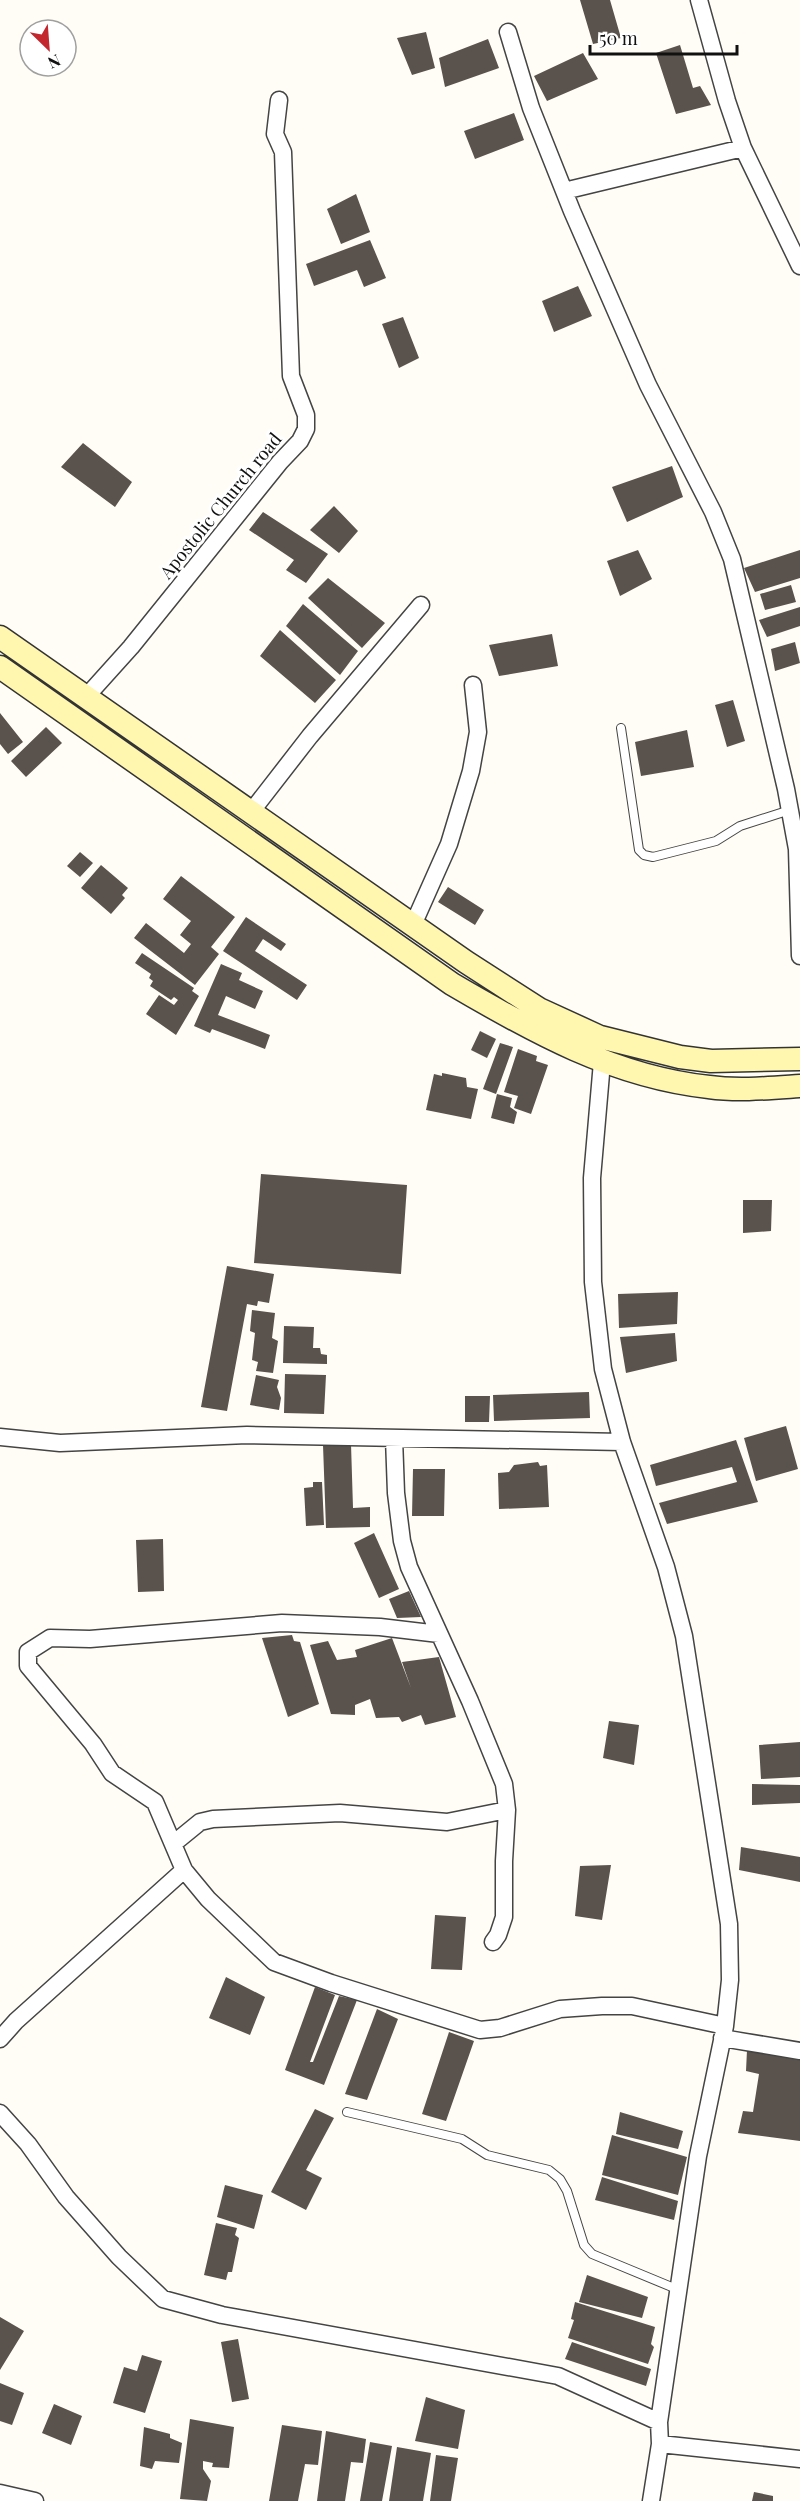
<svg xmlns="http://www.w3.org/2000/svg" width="800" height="2501" font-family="'Playfair Display',serif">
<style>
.building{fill:#5a524d}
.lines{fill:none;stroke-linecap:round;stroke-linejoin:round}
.lane-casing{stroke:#444;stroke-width:10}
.street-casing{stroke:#444;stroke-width:19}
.secondary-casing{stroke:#333;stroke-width:25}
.lane{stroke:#fff;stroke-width:8}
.street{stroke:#fff;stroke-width:16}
.secondary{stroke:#fff6b0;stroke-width:22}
.labels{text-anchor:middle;stroke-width:6;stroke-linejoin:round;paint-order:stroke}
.street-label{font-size:18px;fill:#111;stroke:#fff}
</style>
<rect width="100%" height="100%" fill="#fffdf5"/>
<!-- building -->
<path class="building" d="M 580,0 L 610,0 L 621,38 L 593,44 Z
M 426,32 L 435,68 L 412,75 L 397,38 Z
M 488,39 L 499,68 L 445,87 L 439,58 Z
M 680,45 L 693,88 L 700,86 L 711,105 L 676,114 L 656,53 Z
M 583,53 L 598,79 L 547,101 L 534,76 Z
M 514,113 L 524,140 L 475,159 L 464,131 Z
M 356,194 L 370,232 L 341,244 L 327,209 Z
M 370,240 L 386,278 L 364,287 L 357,270 L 314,286 L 306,264 Z
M 578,286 L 592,316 L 554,332 L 542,301 Z
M 403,317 L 419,358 L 399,368 L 382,324 Z
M 83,443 L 132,482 L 115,507 L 61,467 Z
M 672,466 L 683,497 L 627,522 L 612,487 Z
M 334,506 L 358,531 L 339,553 L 310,530 Z
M 263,512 L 328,554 L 306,583 L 286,570 L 294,560 L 249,530 Z
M 638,550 L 652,579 L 620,596 L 607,561 Z
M 800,550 L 800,578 L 755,592 L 744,568 Z
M 328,578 L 385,623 L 362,648 L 308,598 Z
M 791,585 L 796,602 L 765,610 L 760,594 Z
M 303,604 L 358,651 L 340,675 L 286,626 Z
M 800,607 L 800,626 L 767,637 L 759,620 Z
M 280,630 L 336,680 L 315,703 L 260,656 Z
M 552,634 L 558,666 L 499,676 L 489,645 Z
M 795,642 L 800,663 L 775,671 L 771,649 Z
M 733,700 L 745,741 L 727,747 L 715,705 Z
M 0,713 L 23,742 L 8,754 L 0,744 Z
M 46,727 L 62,743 L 26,777 L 11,761 Z
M 687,730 L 694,767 L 641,776 L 635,742 Z
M 80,852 L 93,863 L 80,877 L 67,866 Z
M 101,865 L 128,888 L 122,895 L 125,898 L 111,914 L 81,888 Z
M 181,876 L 235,917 L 211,947 L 219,954 L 195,985 L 134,938 L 146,923 L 184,953 L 191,944 L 180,935 L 191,921 L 163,899 Z
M 448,887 L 484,910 L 475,925 L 438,902 Z
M 246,917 L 286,944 L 281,951 L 263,939 L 255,951 L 307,985 L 297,1000 L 223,951 Z
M 142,953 L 194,988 L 192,991 L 199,996 L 176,1035 L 146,1014 L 159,995 L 174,1005 L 178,1000 L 174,997 L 171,1000 L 150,986 L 153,981 L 149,978 L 151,974 L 135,963 Z
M 221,964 L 242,973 L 239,980 L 263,991 L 255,1009 L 226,996 L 218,1015 L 270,1035 L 265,1049 L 212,1029 L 210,1033 L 194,1026 Z
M 480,1031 L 496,1039 L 487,1058 L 471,1050 Z
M 500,1043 L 513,1047 L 496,1094 L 483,1089 Z
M 518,1049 L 537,1056 L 536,1061 L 548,1065 L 531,1114 L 514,1108 L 518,1096 L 504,1092 Z
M 442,1073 L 466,1078 L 467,1087 L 478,1089 L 471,1119 L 426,1110 L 434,1074 L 442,1076 Z
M 497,1094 L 512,1098 L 510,1107 L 517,1112 L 514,1124 L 491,1118 Z
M 261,1174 L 407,1185 L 401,1274 L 254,1263 Z
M 743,1200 L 772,1200 L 771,1231 L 743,1233 Z
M 227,1266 L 274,1274 L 269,1303 L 258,1301 L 257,1306 L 247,1304 L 227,1411 L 201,1407 Z
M 678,1292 L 677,1324 L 619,1328 L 618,1294 Z
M 252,1310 L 275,1313 L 272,1338 L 278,1341 L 273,1373 L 256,1371 L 258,1362 L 252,1360 L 255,1333 L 250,1331 Z
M 284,1326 L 314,1327 L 313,1348 L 320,1348 L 321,1354 L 327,1355 L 327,1364 L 283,1363 Z
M 675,1333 L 677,1361 L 626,1373 L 620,1337 Z
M 285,1374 L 326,1375 L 324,1414 L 284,1413 Z
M 256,1375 L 279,1380 L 277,1387 L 281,1398 L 279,1410 L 250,1405 Z
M 589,1392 L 590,1418 L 494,1421 L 493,1395 Z
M 465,1396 L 490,1396 L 489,1422 L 465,1422 Z
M 786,1426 L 798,1469 L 756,1481 L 744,1438 Z
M 736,1440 L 758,1502 L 667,1524 L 659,1503 L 737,1482 L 732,1467 L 656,1486 L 650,1465 Z
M 351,1444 L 353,1508 L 370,1507 L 370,1527 L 326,1528 L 323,1445 Z
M 538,1462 L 540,1466 L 547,1465 L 549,1507 L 499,1509 L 498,1473 L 509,1472 L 514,1465 Z
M 413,1469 L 445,1469 L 444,1516 L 412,1516 Z
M 313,1482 L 322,1482 L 324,1525 L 306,1526 L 304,1488 L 313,1487 Z
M 374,1533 L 399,1589 L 379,1598 L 354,1543 Z
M 163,1539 L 164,1591 L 138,1592 L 136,1540 Z
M 409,1591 L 421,1617 L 397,1618 L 389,1599 Z
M 292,1635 L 294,1641 L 300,1642 L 319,1704 L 288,1717 L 262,1638 Z
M 392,1638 L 411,1688 L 402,1662 L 439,1657 L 456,1717 L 425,1725 L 421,1715 L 402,1722 L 399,1717 L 376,1718 L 370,1699 L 355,1705 L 355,1715 L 331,1714 L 310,1645 L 328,1641 L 337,1660 L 357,1657 L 355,1650 Z
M 609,1721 L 639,1725 L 634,1765 L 603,1758 Z
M 800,1742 L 800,1777 L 761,1779 L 759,1745 Z
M 752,1784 L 800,1785 L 800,1803 L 752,1805 Z
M 741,1847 L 800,1857 L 800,1882 L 739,1870 Z
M 611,1865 L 602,1920 L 575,1916 L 580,1866 Z
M 435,1915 L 466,1917 L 462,1970 L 431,1969 Z
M 226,1977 L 265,1997 L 250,2035 L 209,2018 Z
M 315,1987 L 335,1995 L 310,2062 L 313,2062 L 339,1996 L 357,2000 L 324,2085 L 285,2070 Z
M 377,2009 L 398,2019 L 367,2100 L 345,2094 Z
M 449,2032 L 474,2041 L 446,2121 L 422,2114 Z
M 747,2050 L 800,2058 L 800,2141 L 738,2133 L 743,2111 L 753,2112 L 759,2074 L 746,2071 Z
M 315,2109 L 334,2118 L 306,2170 L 322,2178 L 306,2210 L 271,2192 Z
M 620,2112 L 683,2131 L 678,2149 L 616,2134 Z
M 612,2135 L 687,2157 L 678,2195 L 602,2175 Z
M 602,2177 L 678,2201 L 674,2220 L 595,2200 Z
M 225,2185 L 263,2195 L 254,2229 L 217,2217 Z
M 216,2223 L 237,2228 L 235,2235 L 239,2238 L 232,2272 L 228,2272 L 226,2280 L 204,2275 Z
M 587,2275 L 648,2297 L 642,2318 L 579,2302 Z
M 575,2302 L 655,2327 L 651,2344 L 654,2347 L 648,2364 L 568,2338 L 574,2320 L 571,2319 Z
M 0,2317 L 24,2331 L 0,2370 Z
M 238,2339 L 249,2399 L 232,2402 L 221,2342 Z
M 572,2342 L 651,2369 L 646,2386 L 565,2359 Z
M 142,2355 L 162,2361 L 145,2413 L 113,2403 L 124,2367 L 137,2371 Z
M 0,2383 L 24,2393 L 12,2425 L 0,2421 Z
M 426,2397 L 465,2410 L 458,2449 L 415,2441 Z
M 54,2404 L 82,2416 L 71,2445 L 42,2433 Z
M 190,2419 L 234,2427 L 229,2468 L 212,2467 L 213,2463 L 203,2461 L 203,2469 L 211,2481 L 207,2501 L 180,2499 Z
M 282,2425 L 322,2431 L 318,2465 L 305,2464 L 298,2501 L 269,2501 Z
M 144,2427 L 170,2434 L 170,2438 L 182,2443 L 179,2463 L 155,2461 L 152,2469 L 140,2466 Z
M 326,2431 L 366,2439 L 363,2463 L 351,2462 L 345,2501 L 317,2501 Z
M 370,2442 L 392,2446 L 382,2501 L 360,2501 Z
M 397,2447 L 431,2453 L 423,2501 L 389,2501 Z
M 436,2455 L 458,2458 L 451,2501 L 430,2501 Z
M 754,2492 L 773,2496 L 773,2501 L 752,2501 Z"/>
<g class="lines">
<!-- lane casing -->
<g class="lane-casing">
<path id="lane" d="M 621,728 L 639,850 L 644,855 L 653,857 L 716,841 L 740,826 L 790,810
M 347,2112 L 462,2139 L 487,2155 L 549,2170 L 560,2179 L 567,2191 L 584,2245 L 592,2254 L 679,2290"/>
</g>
<!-- street casing -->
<g class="street-casing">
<path id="street" d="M 699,0 L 727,101 L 743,148 L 800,266
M 508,32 L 531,108 L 572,211 L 648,385 L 713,512 L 732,559 L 786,789 L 797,849 L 800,956
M 564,191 L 743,148
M 86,697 L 131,647 L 280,462 L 300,441 L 306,429 L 306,415 L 291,376 L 283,152 L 275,134 L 279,100
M 251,812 L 310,736 L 421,605
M 413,925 L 449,844 L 471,771 L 478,732 L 473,685
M 602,1062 L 592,1178 L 593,1282 L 603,1369 L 622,1442 L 666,1567 L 684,1636 L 729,1924 L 730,1980 L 725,2026 L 698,2156 L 659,2422 L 660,2444 L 651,2501
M 0,1437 L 60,1443 L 247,1435 L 622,1442
M 394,1438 L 396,1493 L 402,1541 L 409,1567 L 470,1701 L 504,1784 L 507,1810 L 504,1861 L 504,1917 L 498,1935 L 493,1942
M 439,1634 L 380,1627 L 282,1623 L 90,1639 L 50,1638 L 28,1652 L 28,1666 L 93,1744 L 112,1773 L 155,1802 L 184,1870 L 208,1899 L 274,1962 L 331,1983 L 480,2030 L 500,2028 L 560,2009 L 602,2006 L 632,2006 L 725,2026
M 173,1844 L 200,1822 L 213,1819 L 340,1813 L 447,1822 L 507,1810
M 722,2038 L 800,2051
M 0,2039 L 16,2021 L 184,1870
M 0,2113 L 28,2144 L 66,2197 L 119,2257 L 163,2299 L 222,2315 L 558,2376 L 659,2422
M 660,2444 L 800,2459
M 0,2493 L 35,2501"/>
</g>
<!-- secondary casing -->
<g class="secondary-casing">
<path id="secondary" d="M 0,637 L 466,962 L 539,1009 L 600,1037 L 680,1057 L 711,1061 L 800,1059
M 0,667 L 452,984 C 532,1031 614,1077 709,1087 C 738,1091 770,1088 800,1086"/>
</g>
<!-- lane -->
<use href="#lane" class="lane"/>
<!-- street -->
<use href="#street" class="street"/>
<!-- secondary -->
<use href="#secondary" class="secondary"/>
</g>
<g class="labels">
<!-- street labels -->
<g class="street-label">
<text transform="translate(221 506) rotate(-51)" y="6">Apostolic Church road</text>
</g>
</g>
<!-- north arrow -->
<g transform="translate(48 48) rotate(155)"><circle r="28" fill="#ffffff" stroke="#a0a0a0" stroke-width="1.5"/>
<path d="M0-4.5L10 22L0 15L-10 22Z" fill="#c4262e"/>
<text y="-9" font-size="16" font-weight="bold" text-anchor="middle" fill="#111111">N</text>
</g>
<!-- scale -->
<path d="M590 45v9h147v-9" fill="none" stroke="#111111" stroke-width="3"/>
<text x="599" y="45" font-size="18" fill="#111111" stroke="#ffffff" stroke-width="4.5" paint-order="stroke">50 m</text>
</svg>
